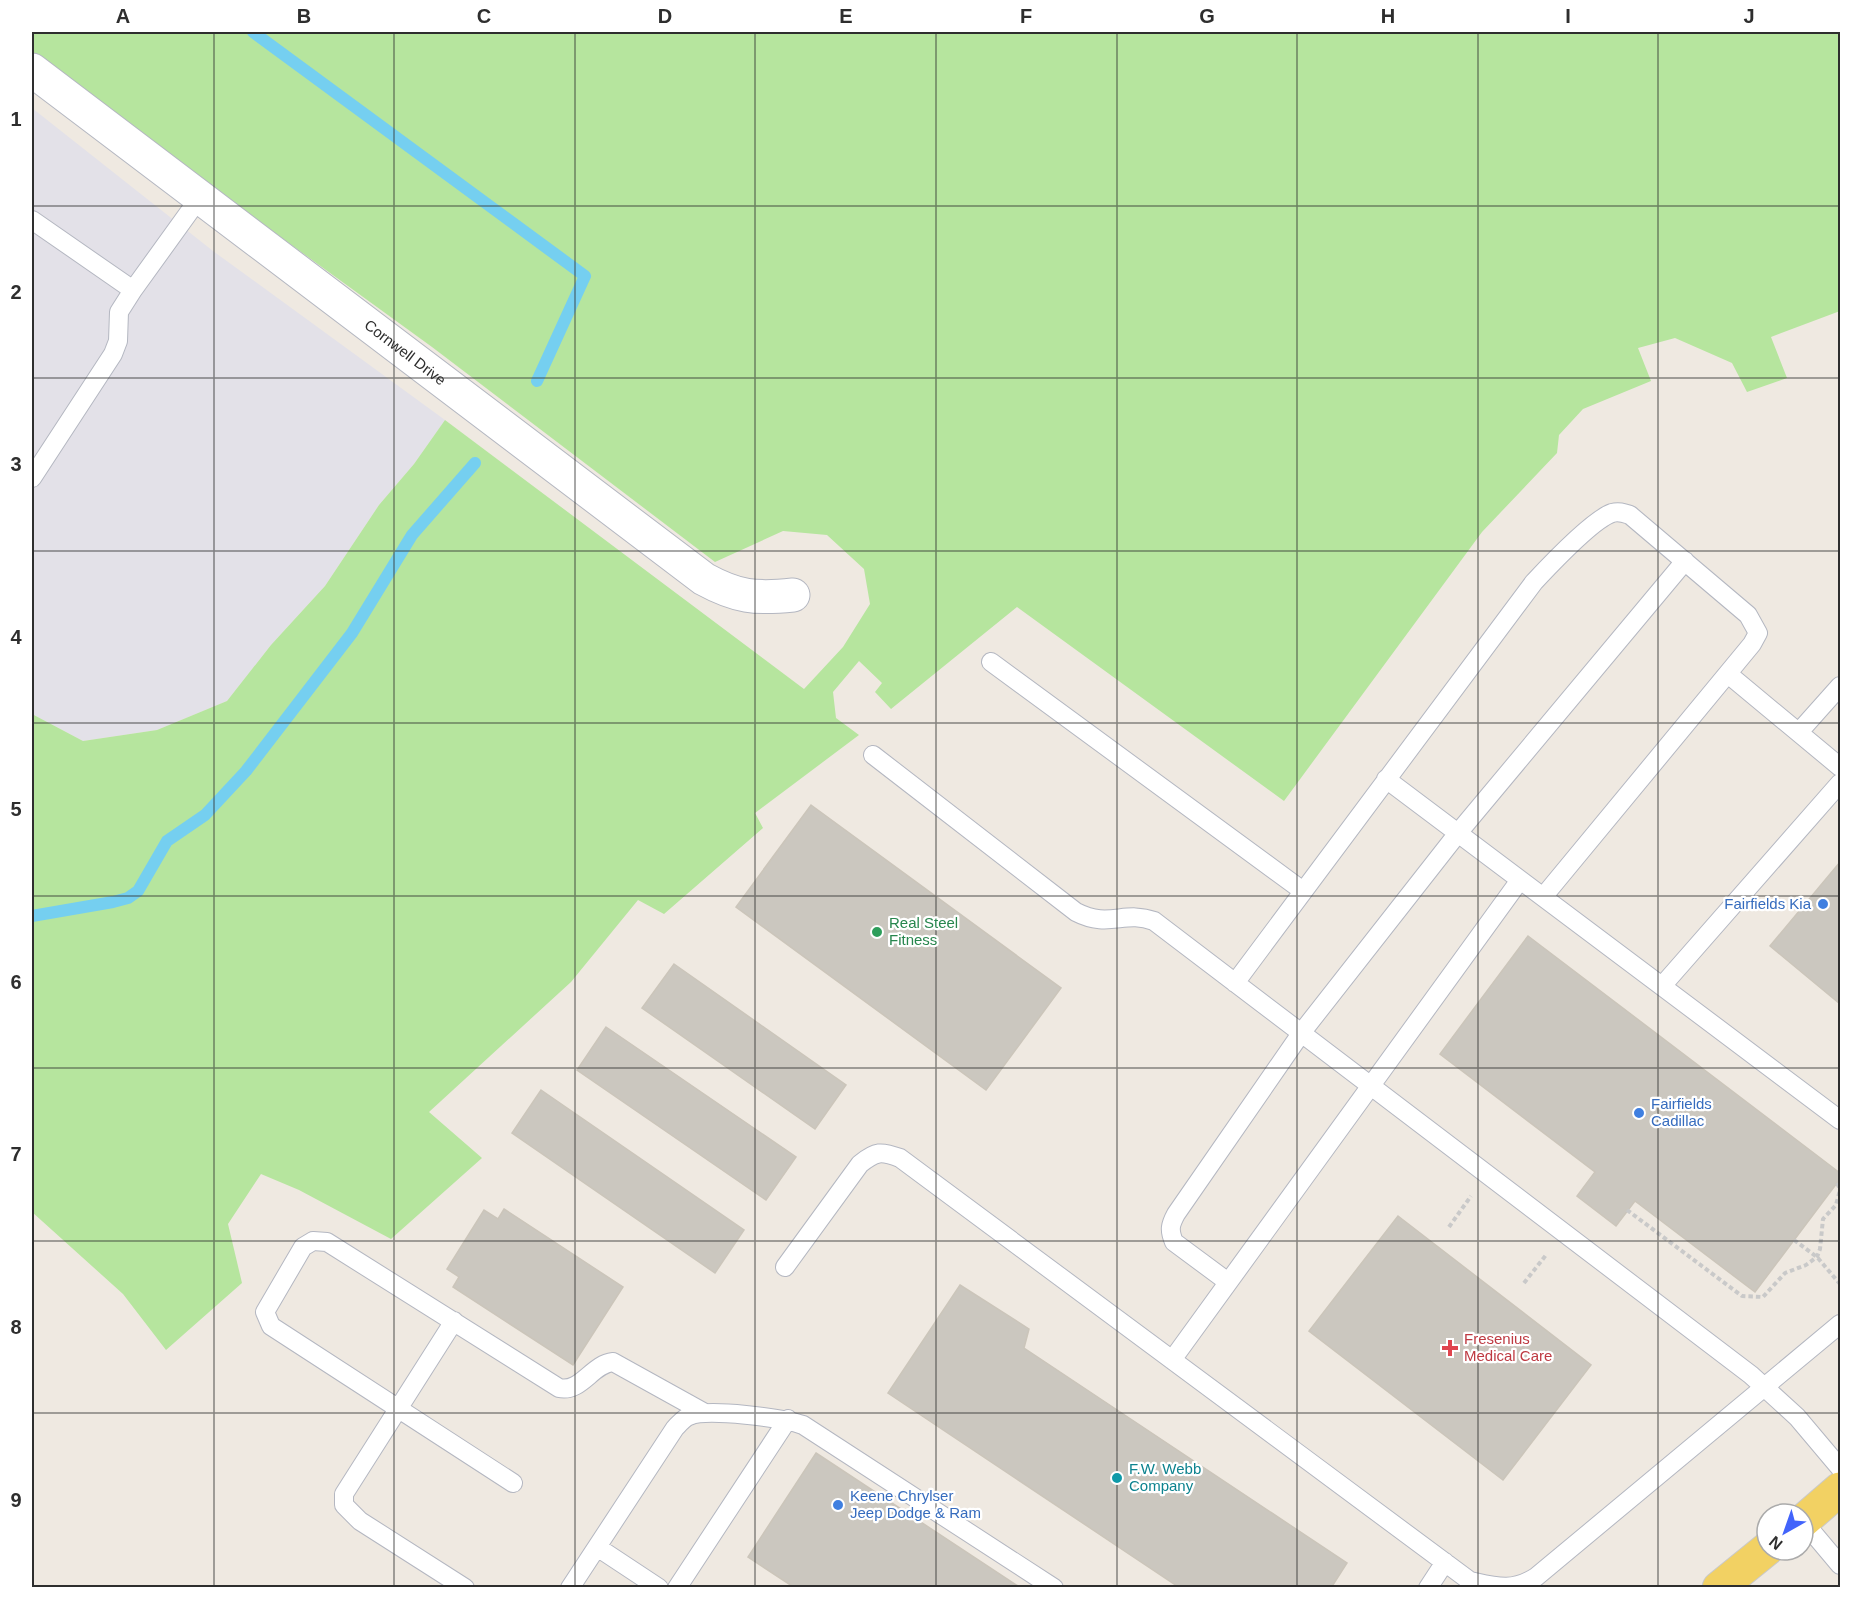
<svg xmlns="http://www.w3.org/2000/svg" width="1872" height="1619" font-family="Helvetica,sans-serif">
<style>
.industrial{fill:#e3e1e8}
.green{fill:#b6e59e}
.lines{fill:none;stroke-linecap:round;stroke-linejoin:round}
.stream{stroke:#75cff0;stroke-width:12}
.building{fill:#cbc7bf;stroke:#cbc5ba;stroke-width:1.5}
.service-casing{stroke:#b4b7c1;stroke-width:20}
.minor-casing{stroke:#b4b7c1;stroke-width:35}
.primary-casing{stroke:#c9c9c9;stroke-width:35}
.path{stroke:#c9c9c9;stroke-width:4;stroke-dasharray:4.5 3;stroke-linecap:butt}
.service{stroke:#fff;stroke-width:18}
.minor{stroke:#fff;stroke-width:33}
.primary{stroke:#f2d163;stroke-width:33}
.grid{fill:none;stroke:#2e2e2e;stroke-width:1.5;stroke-opacity:0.55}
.shop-dot{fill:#3f7fe0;stroke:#fff;stroke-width:2}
.leisure-dot{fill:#2e9e5b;stroke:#fff;stroke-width:2}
.health-dot{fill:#e0444e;stroke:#fff;stroke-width:2}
.culture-dot{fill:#0f9aa8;stroke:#fff;stroke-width:2}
.labels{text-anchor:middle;stroke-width:4.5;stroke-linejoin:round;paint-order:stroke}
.street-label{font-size:15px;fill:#2e2e2e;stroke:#fff}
.shop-label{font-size:15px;fill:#366cbe;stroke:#fff;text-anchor:start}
.leisure-label{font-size:15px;fill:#27864d;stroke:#fff;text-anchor:start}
.health-label{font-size:15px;fill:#be3a42;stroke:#fff;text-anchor:start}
.culture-label{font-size:15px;fill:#0d838f;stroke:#fff;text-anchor:start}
.neatline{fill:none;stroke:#2e2e2e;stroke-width:2}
.grid-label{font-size:20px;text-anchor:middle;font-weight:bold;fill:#2e2e2e}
</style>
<rect width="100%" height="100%" fill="#efe9e1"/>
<!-- industrial -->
<path class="industrial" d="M 32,108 L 213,251 L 445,420 L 414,464 L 379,505 L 325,586 L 271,645 L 227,701 L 157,730 L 83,741 L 32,714 Z"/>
<!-- green -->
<path class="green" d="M 32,32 L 1840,32 L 1840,311 L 1771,337 L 1787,378 L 1747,392 L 1732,363 L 1675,338 L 1638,348 L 1651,381 L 1583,409 L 1559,435 L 1557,453 L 1482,532 L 1284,801 L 1017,607 L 891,709 L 875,692 L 882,683 L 859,661 L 833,692 L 836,718 L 859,735 L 755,813 L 763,828 L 664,914 L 638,900 L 571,982 L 429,1112 L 482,1158 L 391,1239 L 299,1190 L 261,1174 L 228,1224 L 242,1283 L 166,1350 L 123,1294 L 32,1212 L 32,714 L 83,741 L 157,730 L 227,701 L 271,645 L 325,586 L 379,505 L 414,464 L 445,420 L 804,689 L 843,647 L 870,604 L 864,569 L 827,535 L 783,531 L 715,562 L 432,347 L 42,64 L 32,54 Z"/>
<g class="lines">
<!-- stream -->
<path class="stream" d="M 253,32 L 585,276 L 537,381
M 32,916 L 113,902 L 128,898 L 138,891 L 167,841 L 205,815 L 246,771 L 352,633 L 412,535 L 475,463"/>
</g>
<!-- building -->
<path class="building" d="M 811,805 L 1061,988 L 986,1090 L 736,907 Z
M 1840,862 L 1840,1004 L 1770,946 Z
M 1528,936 L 1840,1173 L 1840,1179 L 1755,1292 L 1635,1201 L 1616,1226 L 1577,1196 L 1595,1172 L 1440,1054 Z
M 674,964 L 846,1085 L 815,1129 L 642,1008 Z
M 606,1027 L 796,1157 L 766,1200 L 577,1070 Z
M 541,1090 L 744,1230 L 715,1273 L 512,1133 Z
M 504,1209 L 623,1287 L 573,1365 L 453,1287 L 459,1277 L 447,1269 L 484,1210 L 498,1219 Z
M 1398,1216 L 1591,1365 L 1503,1480 L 1309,1331 Z
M 960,1285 L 1029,1329 L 1024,1348 L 1347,1563 L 1331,1588 L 1180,1588 L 888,1393 Z
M 816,1453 L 1021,1588 L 795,1588 L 748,1557 Z"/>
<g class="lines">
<!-- service casing -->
<g class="service-casing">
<path id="service" d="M 32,220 L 133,290 L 200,197
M 32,478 L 113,354 L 118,341 L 119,312 L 133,290
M 991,662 L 1303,891
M 1728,674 L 1840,767
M 1799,732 L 1840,686
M 873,755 L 1076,912 C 1109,929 1124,910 1154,921 L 1751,1375 L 1797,1417 L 1840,1468
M 1386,779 L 1840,1120
M 1235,983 L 1534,582 C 1549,566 1592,520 1612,513 C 1619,511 1624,513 1630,515 L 1748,615 L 1758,633 L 1752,644 L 1543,897
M 1662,986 L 1840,783
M 785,1267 L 860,1164 C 876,1151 881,1151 900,1158 L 1470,1581 C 1497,1587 1512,1592 1536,1577 L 1840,1324
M 1228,1282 L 1174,1242 C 1169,1230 1170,1225 1176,1214 L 1302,1032 L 1458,833 L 1685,561
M 454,1321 L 344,1494 L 344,1505 L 360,1521 L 465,1588
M 1172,1360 L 1520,880
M 513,1483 L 271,1326 L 265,1312 L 303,1247 L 313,1241 L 327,1242 L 559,1388 C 581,1393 592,1364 613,1362 L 705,1413
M 1803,1521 L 1840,1565
M 597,1547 L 659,1588
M 570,1588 L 675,1428 C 679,1424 684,1418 689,1416 C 707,1408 784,1418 803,1425 L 1054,1588
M 677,1588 L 788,1419
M 1428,1588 L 1445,1562"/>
</g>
<!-- minor casing -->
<g class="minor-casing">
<g id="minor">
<path id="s1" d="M 32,70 L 704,579 C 737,597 755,599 793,595"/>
</g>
</g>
<!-- primary casing -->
<g class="primary-casing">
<path id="primary" d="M 1803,1521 L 1840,1489
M 1719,1588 L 1767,1549"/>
</g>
<!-- path -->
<path class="path" d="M 1837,1183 L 1840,1189
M 1627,1210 L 1742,1296 L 1763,1297 L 1785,1273 L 1806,1265 L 1817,1257 L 1820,1249 L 1823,1219 L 1836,1205 L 1840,1190
M 1449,1227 L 1471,1196
M 1794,1240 L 1817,1257 L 1840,1284
M 1524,1283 L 1546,1255"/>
<!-- service -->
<use href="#service" class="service"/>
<!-- minor -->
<use href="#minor" class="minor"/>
<!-- primary -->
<use href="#primary" class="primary"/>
</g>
<!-- grid -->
<path class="grid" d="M 214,32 L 214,1588M 394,32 L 394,1588M 575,32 L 575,1588M 755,32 L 755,1588M 936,32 L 936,1588M 1117,32 L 1117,1588M 1297,32 L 1297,1588M 1478,32 L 1478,1588M 1658,32 L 1658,1588M 32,206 L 1840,206M 32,378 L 1840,378M 32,551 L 1840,551M 32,723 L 1840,723M 32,896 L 1840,896M 32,1068 L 1840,1068M 32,1241 L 1840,1241M 32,1413 L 1840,1413"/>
<!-- markers -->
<g class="shop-dot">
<circle cx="1823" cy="904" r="6"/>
<circle cx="1639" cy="1113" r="6"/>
<circle cx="838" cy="1505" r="6"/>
</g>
<circle class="leisure-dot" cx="877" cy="932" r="6"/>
<path class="health-dot" d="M1447 1339h6v6h6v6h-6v6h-6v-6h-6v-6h6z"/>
<circle class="culture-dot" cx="1117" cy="1478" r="6"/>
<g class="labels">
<!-- street labels -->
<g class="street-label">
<text dy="5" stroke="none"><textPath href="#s1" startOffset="468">Cornwell Drive</textPath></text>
</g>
<!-- shop labels -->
<g class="shop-label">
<text x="1811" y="909" text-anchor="end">Fairfields Kia</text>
<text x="1651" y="1109">Fairfields<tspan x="1651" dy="17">Cadillac</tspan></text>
<text x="850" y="1501">Keene Chrylser<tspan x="850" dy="17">Jeep Dodge &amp; Ram</tspan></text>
</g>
<!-- leisure labels -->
<g class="leisure-label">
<text x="889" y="928">Real Steel<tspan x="889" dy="17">Fitness</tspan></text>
</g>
<!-- health labels -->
<g class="health-label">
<text x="1464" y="1344">Fresenius<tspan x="1464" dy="17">Medical Care</tspan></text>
</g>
<!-- culture labels -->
<g class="culture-label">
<text x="1129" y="1474">F.W. Webb<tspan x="1129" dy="17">Company</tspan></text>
</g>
</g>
<!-- border -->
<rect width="1872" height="1619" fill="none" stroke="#ffffff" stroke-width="66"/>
<!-- north arrow -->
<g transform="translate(1785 1532) rotate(220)"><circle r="28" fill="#ffffff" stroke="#ababab" stroke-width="1.5"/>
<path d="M0-4.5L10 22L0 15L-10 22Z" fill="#4264fb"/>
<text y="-9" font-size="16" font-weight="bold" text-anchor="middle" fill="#2e2e2e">N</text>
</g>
<rect x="33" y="33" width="1806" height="1553" class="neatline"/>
<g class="grid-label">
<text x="123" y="23">A</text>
<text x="304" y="23">B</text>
<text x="484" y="23">C</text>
<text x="665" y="23">D</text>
<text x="846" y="23">E</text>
<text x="1026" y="23">F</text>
<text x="1207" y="23">G</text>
<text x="1388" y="23">H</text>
<text x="1568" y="23">I</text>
<text x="1749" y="23">J</text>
<text x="16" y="126">1</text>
<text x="16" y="299">2</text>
<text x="16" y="471">3</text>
<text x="16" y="644">4</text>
<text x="16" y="816">5</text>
<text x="16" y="989">6</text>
<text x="16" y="1161">7</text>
<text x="16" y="1334">8</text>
<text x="16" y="1507">9</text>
</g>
</svg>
